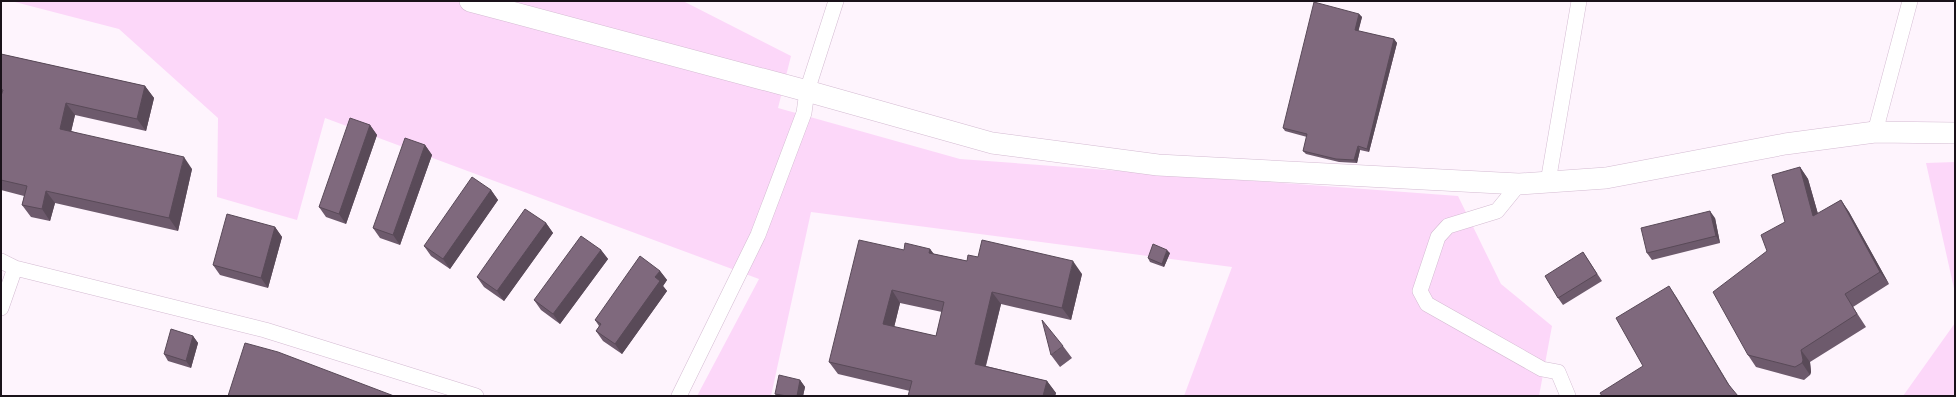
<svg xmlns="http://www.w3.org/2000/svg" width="1956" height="397" font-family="'Sofia Sans Condensed',sans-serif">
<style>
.green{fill:#fcd7f9}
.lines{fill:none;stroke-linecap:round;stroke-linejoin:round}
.street-casing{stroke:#d4bbd2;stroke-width:16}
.secondary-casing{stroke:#d4bbd2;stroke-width:22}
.street{stroke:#fff;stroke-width:15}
.secondary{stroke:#fff;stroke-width:21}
.wall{fill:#6d5a6c;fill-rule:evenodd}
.shaded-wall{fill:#594a58}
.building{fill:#7f697d;stroke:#594a58;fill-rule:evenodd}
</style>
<rect width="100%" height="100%" fill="#fef4fd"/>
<!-- green -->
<path class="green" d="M 11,1 L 683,1 L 791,56 L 778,108 L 960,159 L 1458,196 L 1501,284 L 1552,326 L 1539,396 L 1184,396 L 1232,267 L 811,212 L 771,396 L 697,396 L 759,279 L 325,118 L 297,220 L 217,197 L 218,118 L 119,29 Z
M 1955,162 L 1955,293 L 1926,163 Z
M 1955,323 L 1955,396 L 1903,396 Z"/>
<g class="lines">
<!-- street casing -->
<g class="street-casing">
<path id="street" d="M 1875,132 L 1910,1
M 1548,182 L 1579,1
M 1519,184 L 1497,211 L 1448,226 L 1438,237 L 1420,291 L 1427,304 L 1542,369 L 1558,372 L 1568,396
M 1,261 L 15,268 L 265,330 L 476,396
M 1,308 L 15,268
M 679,396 L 758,235 L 804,113 L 807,91 L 836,1"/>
</g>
<!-- secondary casing -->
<g class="secondary-casing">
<path id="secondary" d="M 470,1 L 807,91 L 992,143 L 1158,165 L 1519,184 L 1606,178 L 1785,144 L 1875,132 L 1955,133"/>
</g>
<!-- street -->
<use href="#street" class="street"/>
<!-- secondary -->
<use href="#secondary" class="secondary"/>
</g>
<!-- wall -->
<path class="wall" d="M 1359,14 L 1362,17 L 1358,31 L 1394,39 L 1397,43 L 1369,152 L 1360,150 L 1357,163 L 1339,162 L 1306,154 L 1303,151 L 1307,137 L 1285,131 L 1283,128 Z
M 1,54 L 145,86 L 154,98 L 146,131 L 75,115 L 71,131 L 192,169 L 178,231 L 55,203 L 50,221 L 31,217 L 22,205 L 24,196 L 1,190 Z
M 370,125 L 377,135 L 346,224 L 326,217 L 319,207 Z
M 425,145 L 432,155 L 400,245 L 380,238 L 373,228 Z
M 1800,167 L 1808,179 L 1818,214 L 1841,200 L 1849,212 L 1889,284 L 1853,307 L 1866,327 L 1810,362 L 1811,372 L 1810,375 L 1804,380 L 1756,367 L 1748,355 L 1767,251 L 1785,222 Z
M 491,190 L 498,200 L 450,269 L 431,256 L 424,246 Z
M 1715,218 L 1720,243 L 1652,260 L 1647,253 Z
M 546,223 L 553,233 L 504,301 L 484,287 L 477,277 Z
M 275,227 L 282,237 L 268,288 L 220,275 L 213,265 Z
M 930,249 L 934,254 L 967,261 L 978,257 L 1082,274 L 1071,320 L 1001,304 L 986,366 L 1047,381 L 1056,393 L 1055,396 L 909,396 L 910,391 L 838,374 L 829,362 L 904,250 ZM 900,303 L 942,312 L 936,336 L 894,327 Z
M 601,250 L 608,259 L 560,324 L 541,310 L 534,300 Z
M 1583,252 L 1602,281 L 1563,305 L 1558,298 Z
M 1170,253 L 1164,267 L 1150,262 L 1148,258 Z
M 660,271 L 667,280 L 663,286 L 667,291 L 622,354 L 603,341 L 596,331 L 599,326 L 595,320 Z
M 193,336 L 198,343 L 191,368 L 168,361 L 164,354 Z
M 1063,346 L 1072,358 L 1060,367 L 1051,355 Z
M 800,380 L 805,387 L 803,396 L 777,396 L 775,394 Z"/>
<!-- shaded-wall -->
<path class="shaded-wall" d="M 1359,14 L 1362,17 L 1358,33 L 1355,30 Z
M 1394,39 L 1397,43 L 1369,152 L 1367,149 Z
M 145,86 L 154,98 L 146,131 L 137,119 Z
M 66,103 L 75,115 L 69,141 L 60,129 Z
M 370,125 L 377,135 L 346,224 L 339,214 Z
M 425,145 L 432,155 L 400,245 L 393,235 Z
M 1358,146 L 1360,150 L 1357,163 L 1354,160 Z
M 184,157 L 192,169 L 178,231 L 169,218 Z
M 1800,167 L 1808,179 L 1822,228 L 1813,216 Z
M 491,190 L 498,200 L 450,269 L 443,259 Z
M 46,191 L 55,203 L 50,221 L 42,209 Z
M 1841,200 L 1849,212 L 1889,284 L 1880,272 Z
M 1710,211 L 1715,218 L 1720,243 L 1716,236 Z
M 546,223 L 553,233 L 504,301 L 497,291 Z
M 275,227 L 282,237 L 268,288 L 261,278 Z
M 930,249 L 939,262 L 929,253 Z
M 601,250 L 608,259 L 560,324 L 553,314 Z
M 1167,250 L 1170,253 L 1164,267 L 1162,264 Z
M 1073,261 L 1082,274 L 1071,320 L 1062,308 Z
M 660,271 L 667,280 L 663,286 L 667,291 L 622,354 L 615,344 L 655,277 Z
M 1669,286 L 1677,298 L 1736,396 L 1728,384 Z
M 892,290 L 900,303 L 892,336 L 883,324 Z
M 992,292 L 1001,304 L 983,376 L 975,364 Z
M 193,336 L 198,343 L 191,368 L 186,361 Z
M 1801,350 L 1810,362 L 1811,372 L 1810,375 L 1802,363 Z
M 800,380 L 805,387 L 803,396 L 797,396 Z
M 1047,381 L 1056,393 L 1055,396 L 1043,396 Z"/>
<!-- building -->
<path class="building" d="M 1314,2 L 1359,14 L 1355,30 L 1394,39 L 1367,149 L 1358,146 L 1354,160 L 1336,159 L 1303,151 L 1307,134 L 1283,128 Z
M 1,54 L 145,86 L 137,119 L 66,103 L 60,129 L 184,157 L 169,218 L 46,191 L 42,209 L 22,205 L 27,186 L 1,180 L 1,96 L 3,90 L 1,89 Z
M 350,118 L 370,125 L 339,214 L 319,207 Z
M 405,138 L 425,145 L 393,235 L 373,228 Z
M 1800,167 L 1813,216 L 1841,200 L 1880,272 L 1845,294 L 1857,314 L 1801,350 L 1803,360 L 1802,363 L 1795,367 L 1748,355 L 1713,292 L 1767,251 L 1761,235 L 1785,222 L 1772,175 Z
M 472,177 L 491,190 L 443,259 L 424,246 Z
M 525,209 L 546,223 L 497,291 L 477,277 Z
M 1710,211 L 1716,236 L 1647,253 L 1641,228 Z
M 227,214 L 275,227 L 261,278 L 213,265 Z
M 581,236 L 601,250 L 553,314 L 534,300 Z
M 859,240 L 904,250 L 905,243 L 930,249 L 929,253 L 967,261 L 968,255 L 978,257 L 982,240 L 1073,261 L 1062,308 L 992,292 L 975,364 L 1047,381 L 1043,396 L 908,396 L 912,381 L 829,362 ZM 892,290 L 944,302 L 936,336 L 883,324 Z
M 1153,244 L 1167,250 L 1162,264 L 1148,258 Z
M 1583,252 L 1597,274 L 1558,298 L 1545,276 Z
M 640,256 L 660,271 L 655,277 L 660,281 L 615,344 L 596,331 L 601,324 L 595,320 Z
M 1669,286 L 1728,384 L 1738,396 L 1602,396 L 1600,393 L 1643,366 L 1616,318 Z
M 1042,320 L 1063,346 L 1051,355 Z
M 171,329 L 193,336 L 186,361 L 164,354 Z
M 245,343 L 278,352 L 394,396 L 228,396 Z
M 779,375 L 800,380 L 797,396 L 787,396 L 775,394 Z"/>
<!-- border -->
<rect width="1956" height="397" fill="none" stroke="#1a121a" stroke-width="4"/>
</svg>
